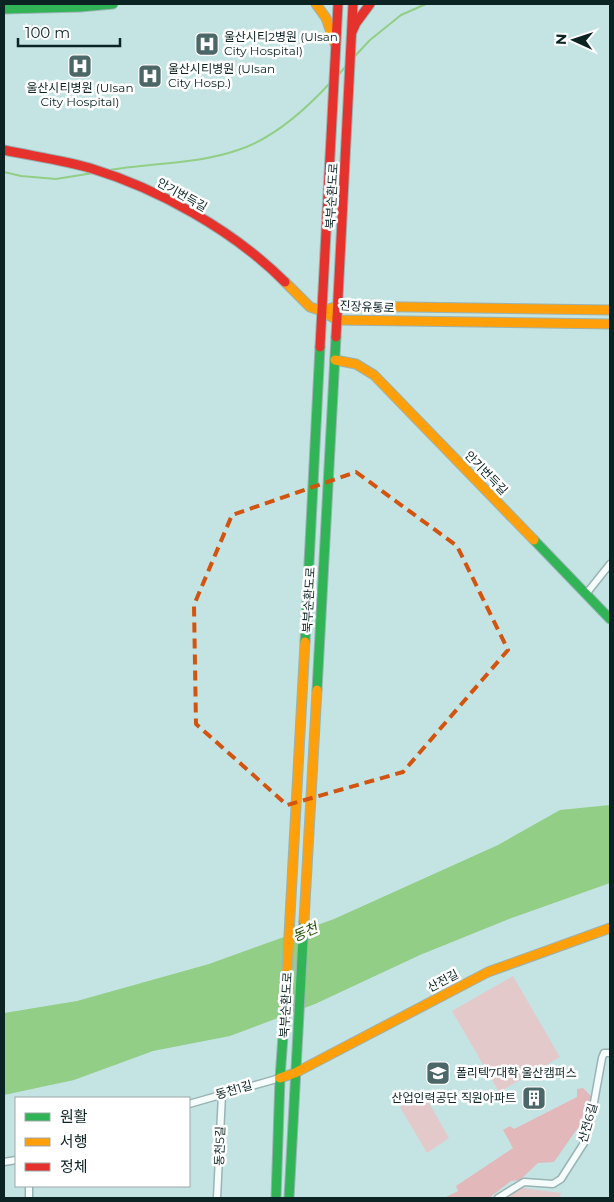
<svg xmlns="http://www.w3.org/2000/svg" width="614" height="1202" font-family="Montserrat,'Noto Sans KR',sans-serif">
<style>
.green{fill:#e3c9ca}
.forest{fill:#e3b8bb}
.water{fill:#92ce85}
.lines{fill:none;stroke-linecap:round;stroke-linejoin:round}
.stream{stroke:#92ce85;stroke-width:2}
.street-casing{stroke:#9ab3b3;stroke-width:9}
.fast-casing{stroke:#9ab3b3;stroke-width:11}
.slow-casing{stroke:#9ab3b3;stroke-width:11}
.jam-casing{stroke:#9ab3b3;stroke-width:11}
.street{stroke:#f6fbfb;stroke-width:6}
.fast{stroke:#30b455;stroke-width:9}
.slow{stroke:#ff9f0a;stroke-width:9}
.jam{stroke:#e5322d;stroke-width:9}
.marked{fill:none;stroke:#d2540e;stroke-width:4;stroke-dasharray:10 6;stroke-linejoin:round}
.labels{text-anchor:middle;stroke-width:5;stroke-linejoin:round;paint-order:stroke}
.poi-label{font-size:12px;fill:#0c2324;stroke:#fff;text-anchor:start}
.street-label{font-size:12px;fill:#0c2324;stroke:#fff}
.water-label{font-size:14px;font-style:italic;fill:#224f04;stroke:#fff}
</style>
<rect width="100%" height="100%" fill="#c4e4e4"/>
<!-- green -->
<path class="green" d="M 513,976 L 560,1057 L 499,1092 L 452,1011 Z
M 424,1094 L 449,1138 L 427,1153 L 400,1107 Z
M 516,1187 L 561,1193 L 560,1198 L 509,1198 L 503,1196 Z"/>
<!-- forest -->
<path class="forest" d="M 583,1088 L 592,1097 L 589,1115 L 586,1123 L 577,1129 L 554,1162 L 538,1163 L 520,1180 L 511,1181 L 489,1198 L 444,1198 L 458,1191 L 456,1186 L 513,1148 L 503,1130 L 510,1126 L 514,1129 L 577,1097 L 577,1089 Z"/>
<!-- water -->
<path class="water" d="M 610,805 L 610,883 L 509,919 L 420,955 L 315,1004 L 230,1036 L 153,1051 L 74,1080 L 4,1095 L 4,1013 L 77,1001 L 209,964 L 334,919 L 498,845 L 560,810 Z"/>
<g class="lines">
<!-- stream -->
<path class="stream" d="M 354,57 L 370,40 L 401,15 L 426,4
M 339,74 L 346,66
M 110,170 C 152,163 198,164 238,150 C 272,139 306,109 330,83
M 4,172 L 21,176 L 56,179 L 93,173"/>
<!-- street casing -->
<g class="street-casing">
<path id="street" d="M 586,594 L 610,564
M 189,1104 L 280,1078
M 4,1162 L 16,1160
M 29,1198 L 29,1186
M 217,1198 L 222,1094
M 498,1198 L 524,1182 L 553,1184 L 561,1179 L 584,1143 L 591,1119 L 602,1058 L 604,1053 L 610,1053"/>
</g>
<!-- fast casing -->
<g class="fast-casing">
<path id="fast" d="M 4,9 L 80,7 L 113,4
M 534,540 L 610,619
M 305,642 L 320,347
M 317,690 L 336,337
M 276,1198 L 280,1078 L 285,1008
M 289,1198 L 304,921"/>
</g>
<!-- slow casing -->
<g class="slow-casing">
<path id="slow" d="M 316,4 L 326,18 L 335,44
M 285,282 L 310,307 L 322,311 L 337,320 L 610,324
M 322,311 L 338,306 L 610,310
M 335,360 L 356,364 L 374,375 L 534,540
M 304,921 L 317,690
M 285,1008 L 305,642
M 280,1078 L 295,1073 L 488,972 L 610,928"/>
</g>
<!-- jam casing -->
<g class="jam-casing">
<path id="jam" d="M 352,32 L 356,23 L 370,4
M 4,150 C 32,156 62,160 90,168 C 159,189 233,230 285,282
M 336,337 L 353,4
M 320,347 L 338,4"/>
</g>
<!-- street -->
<use href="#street" class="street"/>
<!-- fast -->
<use href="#fast" class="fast"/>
<!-- slow -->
<use href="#slow" class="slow"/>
<!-- jam -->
<use href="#jam" class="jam"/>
</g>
<!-- marked area -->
<path class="marked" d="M 356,472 L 457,546 L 508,650 L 403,772 L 287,805 L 196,724 L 194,605 L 232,515 Z"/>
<!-- icons -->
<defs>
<g id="hospital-square" transform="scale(1.25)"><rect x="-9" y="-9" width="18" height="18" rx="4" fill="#4c6767" stroke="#fff"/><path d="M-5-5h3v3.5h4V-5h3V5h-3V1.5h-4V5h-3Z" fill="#fff"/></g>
<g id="university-square" transform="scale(1.25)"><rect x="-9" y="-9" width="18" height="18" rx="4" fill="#4c6767" stroke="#fff"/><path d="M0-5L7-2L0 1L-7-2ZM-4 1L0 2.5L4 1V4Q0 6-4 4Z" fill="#fff"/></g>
<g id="building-square" transform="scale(1.25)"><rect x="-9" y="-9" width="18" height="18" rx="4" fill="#4c6767" stroke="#fff"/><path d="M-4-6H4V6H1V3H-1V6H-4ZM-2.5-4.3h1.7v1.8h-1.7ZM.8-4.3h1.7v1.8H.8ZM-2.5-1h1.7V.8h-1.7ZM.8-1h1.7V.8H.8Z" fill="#fff"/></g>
</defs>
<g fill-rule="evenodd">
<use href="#hospital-square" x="207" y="44"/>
<use href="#hospital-square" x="80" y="66"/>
<use href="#hospital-square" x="150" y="76"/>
<use href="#university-square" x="438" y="1073"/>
<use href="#building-square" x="534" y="1098"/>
</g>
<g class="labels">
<!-- poi labels -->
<g class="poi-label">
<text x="224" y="41">울산시티2병원 (Ulsan<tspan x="224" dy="14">City Hospital)</tspan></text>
<text x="168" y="73">울산시티병원 (Ulsan<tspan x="168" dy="14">City Hosp.)</tspan></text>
<text x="80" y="92" text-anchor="middle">울산시티병원 (Ulsan<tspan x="80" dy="14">City Hospital)</tspan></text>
<text x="456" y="1077">폴리텍7대학 울산캠퍼스</text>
<text x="516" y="1102" text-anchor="end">산업인력공단 직원아파트</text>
</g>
<!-- street labels -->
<g class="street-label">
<text transform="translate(182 195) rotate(29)" y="4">안기번득길</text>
<text transform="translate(332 196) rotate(-87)" y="4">북부순환도로</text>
<text transform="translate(367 307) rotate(3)" y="4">진장유통로</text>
<text transform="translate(486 473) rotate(46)" y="4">안기번득길</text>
<text transform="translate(309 600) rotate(-87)" y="4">북부순환도로</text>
<text transform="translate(443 981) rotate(-28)" y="4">산전길</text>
<text transform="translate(286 1005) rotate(-87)" y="4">북부순환도로</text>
<text transform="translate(234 1090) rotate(-16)" y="4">동천1길</text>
<text transform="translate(588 1123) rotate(-74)" y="4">산전6길</text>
<text transform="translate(220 1146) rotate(-88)" y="4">동천5길</text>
</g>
<!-- water labels -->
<g class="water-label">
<text transform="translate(305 932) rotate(-24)" y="5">동천</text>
</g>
</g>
<!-- border -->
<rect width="614" height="1202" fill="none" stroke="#0c2324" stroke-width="10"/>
<!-- legend -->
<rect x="15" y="1097" width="175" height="90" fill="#ffffff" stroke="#9ea7a7"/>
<rect x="25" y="1113" width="25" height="8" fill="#30b455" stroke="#9ea7a7"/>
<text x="60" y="1122" font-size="15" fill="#0c2324">원활</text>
<rect x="25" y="1138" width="25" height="8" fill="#ff9f0a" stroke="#9ea7a7"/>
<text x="60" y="1147" font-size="15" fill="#0c2324">서행</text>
<rect x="25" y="1163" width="25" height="8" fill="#e5322d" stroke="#9ea7a7"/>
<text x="60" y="1172" font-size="15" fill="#0c2324">정체</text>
<!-- north arrow -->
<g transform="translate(574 40) rotate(273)" stroke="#ffffff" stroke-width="4" paint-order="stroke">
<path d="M0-4L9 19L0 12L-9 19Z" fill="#0c2324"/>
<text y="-8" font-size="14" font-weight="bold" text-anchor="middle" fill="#0c2324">N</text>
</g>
<!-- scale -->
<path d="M18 38v8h102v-8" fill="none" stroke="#0c2324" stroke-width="2.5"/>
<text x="25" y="38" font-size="15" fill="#0c2324" stroke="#ffffff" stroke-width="4" paint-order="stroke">100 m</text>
</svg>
